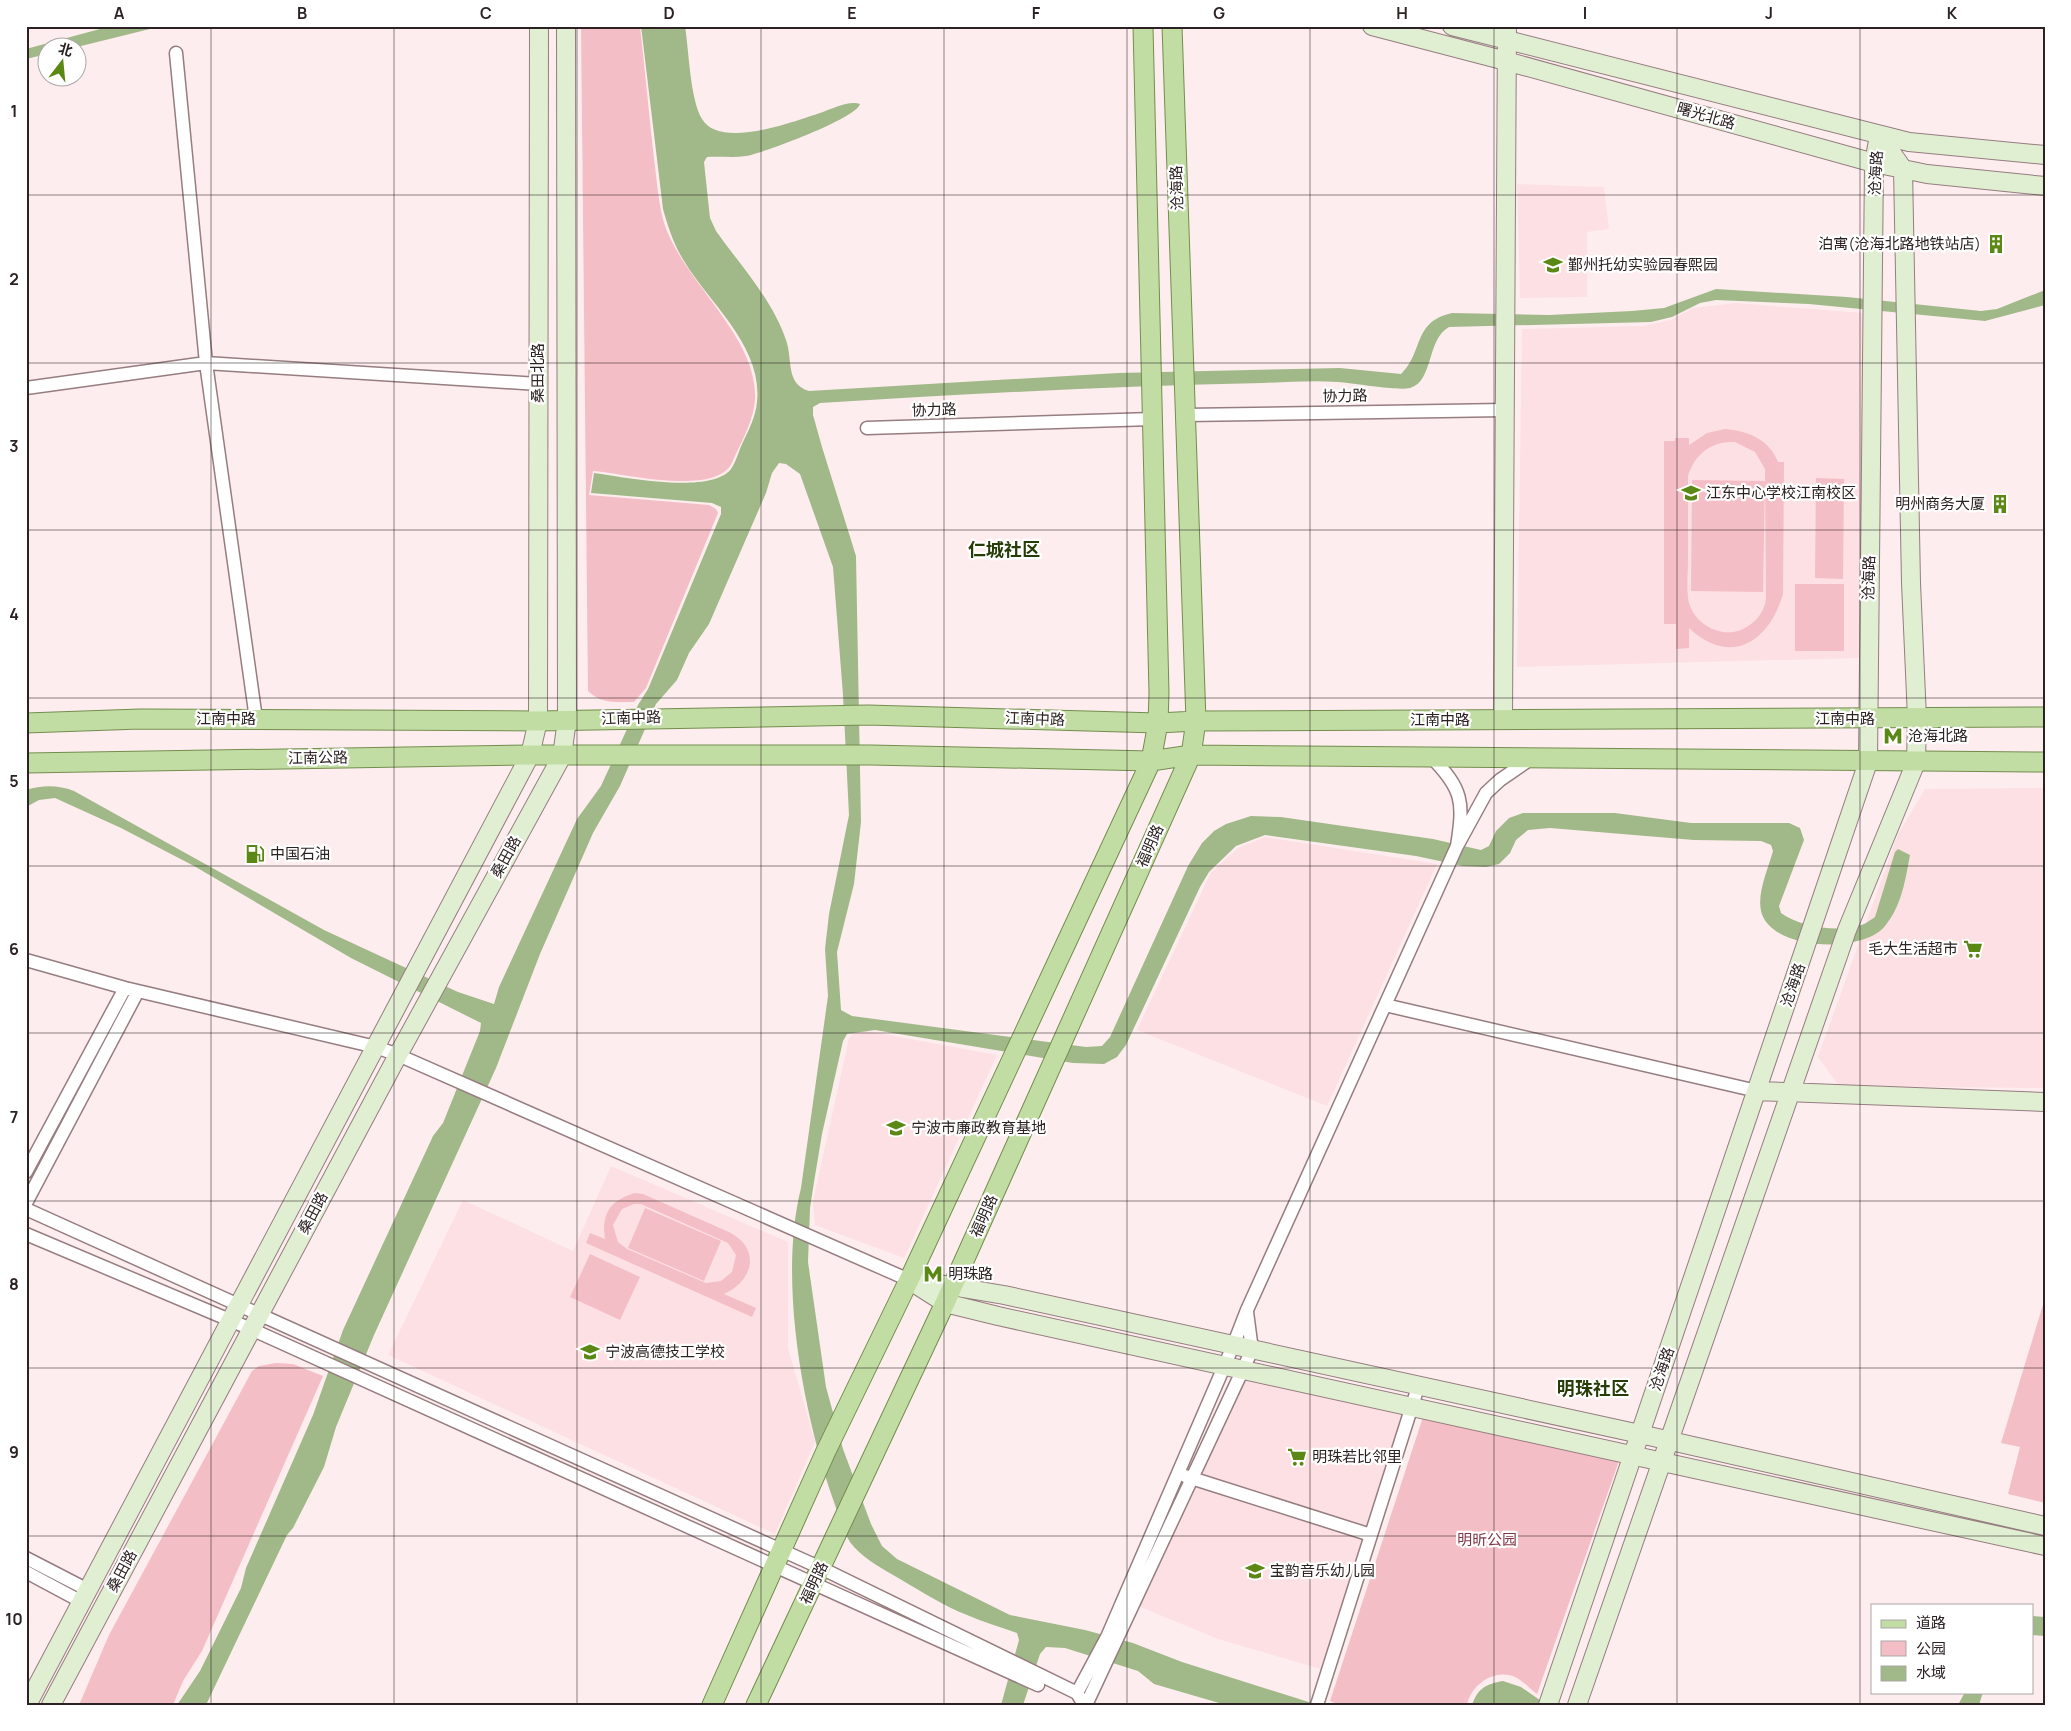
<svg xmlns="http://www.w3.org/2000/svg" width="2071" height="1731" font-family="Manrope,'Noto Sans SC',sans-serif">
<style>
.built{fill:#fde0e3}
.green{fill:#f4bec6;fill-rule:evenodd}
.water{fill:#a1b988}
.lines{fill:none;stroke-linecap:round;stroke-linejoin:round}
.street-casing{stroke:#967d80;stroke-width:15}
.secondary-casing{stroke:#967d80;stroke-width:20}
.primary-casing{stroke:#738d4e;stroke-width:21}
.street{stroke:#fff;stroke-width:12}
.secondary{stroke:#e0eed1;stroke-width:18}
.primary{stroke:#c2dda3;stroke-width:19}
.grid{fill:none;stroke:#2c2223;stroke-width:1;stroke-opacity:0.55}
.labels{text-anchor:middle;stroke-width:4.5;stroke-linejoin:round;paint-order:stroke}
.street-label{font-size:15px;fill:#2c2223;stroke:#fff}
.poi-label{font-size:15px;fill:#2c2223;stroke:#fff;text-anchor:start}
.park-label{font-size:15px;fill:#803746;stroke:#fff}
.quarter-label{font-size:18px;font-weight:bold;fill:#273c07;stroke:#fff}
.neatline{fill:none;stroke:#2c2223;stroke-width:2}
.grid-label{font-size:16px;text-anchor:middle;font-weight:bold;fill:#2c2223}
</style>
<rect width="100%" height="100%" fill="#feedef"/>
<!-- built -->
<path class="built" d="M 1517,184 L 1604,187 L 1609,229 L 1587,232 L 1587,297 L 1520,298 Z
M 1736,303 L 1863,313 L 1861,658 L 1517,667 L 1522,329 L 1643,326 L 1671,320 L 1693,308 Z
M 2045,788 L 2045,1088 L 1839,1086 L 1818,1057 L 1898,834 L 1925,789 Z
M 1265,837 L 1437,864 L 1327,1106 L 1137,1030 L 1211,872 L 1238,848 Z
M 856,1029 L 997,1055 L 904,1258 L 815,1225 L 813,1201 L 849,1038 Z
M 611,1166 L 788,1242 L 788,1348 L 815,1442 L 775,1534 L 388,1355 L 463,1200 L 573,1251 Z
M 1245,1376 L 1408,1409 L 1369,1530 L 1197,1477 Z
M 1194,1481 L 1368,1537 L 1324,1670 L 1218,1639 L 1138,1606 Z"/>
<!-- green -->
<path class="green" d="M 581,26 L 640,26 C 645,70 649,115 654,159 C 657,180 658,202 664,223 C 683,282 758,336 755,399 C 754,421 740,444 732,463 C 715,497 622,473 593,471 L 589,495 L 709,505 L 716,509 L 718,513 L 646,688 L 634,702 C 616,702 601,704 588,691 Z
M 1725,429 C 1748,431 1769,439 1778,462 L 1784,462 L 1783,594 C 1769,642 1731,667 1689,628 L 1689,648 L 1676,649 L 1676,624 L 1664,624 L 1664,441 L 1675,441 L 1675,438 L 1689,438 L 1689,445 L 1707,433 ZM 1735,442 L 1755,452 L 1765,469 L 1766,599 C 1764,614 1754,624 1741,630 C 1720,638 1695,624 1689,603 C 1686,590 1688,574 1688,561 C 1688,533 1688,505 1688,476 C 1695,454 1711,441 1735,442 Z
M 1816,478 L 1844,479 L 1843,579 L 1815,578 Z
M 1692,480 L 1765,481 L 1763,592 L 1691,591 Z
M 1795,584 L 1844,584 L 1844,651 L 1795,651 Z
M 635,1193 L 643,1194 L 731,1233 C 761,1250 753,1281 724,1294 L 756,1308 L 752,1317 L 586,1243 L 590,1233 L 605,1239 C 601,1213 611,1200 635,1193 ZM 634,1204 L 641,1204 L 728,1243 L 736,1255 L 732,1272 L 721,1281 L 706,1283 L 627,1249 L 618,1242 L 613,1225 L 622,1209 Z
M 645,1208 L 721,1241 L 704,1281 L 628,1248 Z
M 590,1254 L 640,1277 L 620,1320 L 570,1297 Z
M 2045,1298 L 2045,1503 L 2008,1494 L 2020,1447 L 2001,1443 Z
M 276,1363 L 293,1364 L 323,1376 L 202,1651 L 183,1681 L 173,1705 L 79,1705 L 109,1635 L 252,1371 L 259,1366 Z
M 1423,1417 L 1619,1461 L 1537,1694 C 1530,1689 1523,1681 1515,1677 C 1494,1668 1471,1685 1467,1705 L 1340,1705 L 1330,1701 Z"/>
<!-- water -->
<path class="water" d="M 111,26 L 162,26 L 77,47 L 48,48 L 47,54 L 26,59 L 26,49 Z
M 641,26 L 685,26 C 689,51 690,99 702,119 C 720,150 795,121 820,113 C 831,109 850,100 860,104 C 857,118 764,153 746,156 C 733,158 720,156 707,157 L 704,162 L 710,218 L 716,231 C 740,265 772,299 786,340 C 793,359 785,384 809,391 L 1118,373 L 1340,368 L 1401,374 C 1424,352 1412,322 1452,313 L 1549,315 L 1632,311 L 1664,308 L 1716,289 L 1847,297 L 1981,311 L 1997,309 L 2045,290 L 2045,305 L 1985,321 L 1809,304 L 1716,300 L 1700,303 L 1672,317 L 1651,322 L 1449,327 C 1426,340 1434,381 1410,388 C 1396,391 1355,383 1338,382 C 1313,380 1288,382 1263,383 C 1115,386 967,394 820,403 L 813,407 L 813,415 L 822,447 L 856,556 L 861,822 L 854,884 L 837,952 L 841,1010 L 852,1016 L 1086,1047 L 1102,1046 L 1110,1037 L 1188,866 L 1202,843 L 1214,831 L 1226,824 L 1251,816 L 1281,817 L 1433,839 L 1481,850 L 1489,846 L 1496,831 L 1509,818 L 1523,813 L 1615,813 L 1691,823 L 1789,823 L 1800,828 L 1804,840 L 1779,906 L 1781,913 C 1800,927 1839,933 1861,925 C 1866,924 1870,920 1875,917 L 1895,852 L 1898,849 L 1910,855 C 1905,881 1902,905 1885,926 C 1863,954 1770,951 1761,911 C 1757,893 1768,869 1773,851 L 1771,845 L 1761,841 L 1694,840 L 1550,828 L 1528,830 L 1516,840 L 1510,853 L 1499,864 L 1486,867 L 1463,866 L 1416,856 L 1265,835 L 1236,846 L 1209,872 L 1200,887 L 1126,1045 L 1117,1057 L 1104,1064 L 1073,1063 L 875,1030 L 847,1034 L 843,1041 L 822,1134 L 814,1182 L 810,1208 L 808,1262 L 826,1387 L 843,1449 L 871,1524 L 882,1546 L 897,1559 L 1010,1615 L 1085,1630 L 1133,1643 L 1182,1662 L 1318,1705 L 1226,1705 L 1154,1684 L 1138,1671 L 1065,1648 L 1046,1647 L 1040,1654 L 1023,1705 L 1001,1705 L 1019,1640 L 1017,1633 C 1001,1627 983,1622 967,1615 C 944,1606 922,1592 900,1579 C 884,1570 866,1560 854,1547 C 843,1535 839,1516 834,1502 C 803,1414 778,1279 801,1188 L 828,996 L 825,949 L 829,914 L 849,815 L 843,695 L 833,567 L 800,474 L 786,464 L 779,463 L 772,473 L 766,493 L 709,624 L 689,653 L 677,680 L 656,704 L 620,786 L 593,833 L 540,954 L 496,1068 L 374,1335 L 336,1427 L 324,1467 L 293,1528 L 287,1535 L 206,1705 L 177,1705 L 200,1671 L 241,1588 L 246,1568 L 313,1415 L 343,1330 L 433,1136 L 443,1123 L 480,1031 L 481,1023 L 351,958 L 194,866 L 121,828 L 55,798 L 39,800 L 26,807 L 26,790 C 43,785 58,785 74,791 L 324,930 L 458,992 L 494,1004 L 499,987 L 577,819 L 601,786 L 638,705 L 648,689 L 721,514 L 721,507 L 712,503 L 591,493 L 594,473 C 623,477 711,495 731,469 C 736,462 739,450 743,442 C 749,430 756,415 757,402 C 763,347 710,304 684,261 C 674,245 668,227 663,209 Z
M 2032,1616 L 2045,1617 L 2045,1636 L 2032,1635 Z
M 1503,1681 L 1521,1687 L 1547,1705 L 1472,1705 C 1478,1688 1486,1684 1503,1681 Z
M 1965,1692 L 1983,1692 L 1979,1705 L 1958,1705 Z"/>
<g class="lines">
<!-- street casing -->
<g class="street-casing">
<path id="street" d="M 176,53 L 206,363 L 256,719
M 26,388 L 206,363 L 538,384
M 1185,415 L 1504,410
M 867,428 L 1152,419
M 1431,757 C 1463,789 1464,802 1457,846 L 1486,793 L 1500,780 L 1532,758
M 26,960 L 125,988 L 376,1047 L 398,1055 L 909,1280
M 1385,1005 L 1757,1091
M 26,1172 L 125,988
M 26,1203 L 138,991
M 26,1209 L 821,1568 L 1077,1693 L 1084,1705
M 26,1234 L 251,1329 L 1038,1685
M 1185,1476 L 1371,1535
M 26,1558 L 88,1590
M 26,1572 L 82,1602
M 1077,1693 L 1108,1635 L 1233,1346 L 1247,1310 L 1457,846
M 1086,1705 L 1252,1350 L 1247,1312
M 1317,1705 L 1418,1387"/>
</g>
<!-- secondary casing -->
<g class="secondary-casing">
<path id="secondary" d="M 1372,26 L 1506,61 L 1874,163 L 1927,174 L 2045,186
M 1452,26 L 1909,142 L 2045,155
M 1503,720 L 1507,26
M 1757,1091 L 2045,1102
M 909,1280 L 945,1303 L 998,1316 L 2045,1546
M 915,1280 L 1004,1295 L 1640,1434 L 2045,1526
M 27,1705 L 530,755 L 538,721 L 539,26
M 51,1705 L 398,1055 L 562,756 L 567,720 L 566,26
M 1548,1705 L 1868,762 L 1874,163 L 1879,135
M 1577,1705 L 1847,930 L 1916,762 L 1917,718 L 1911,583 L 1903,169 L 1879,135"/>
</g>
<!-- primary casing -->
<g class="primary-casing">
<path id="primary" d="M 26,723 L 140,719 L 538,721 L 868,715 L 1158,723 L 1196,721 L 2045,717
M 26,763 L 530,755 L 871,755 L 1151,761 L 1191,755 L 2045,762
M 712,1705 L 826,1451 L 909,1280 L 1151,761 L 1158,723 L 1159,693 L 1143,26
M 756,1705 L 945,1303 L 1191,755 L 1196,721 L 1172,26"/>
</g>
<!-- street -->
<use href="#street" class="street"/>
<!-- secondary -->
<use href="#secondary" class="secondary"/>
<!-- primary -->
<use href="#primary" class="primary"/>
</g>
<!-- grid -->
<path class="grid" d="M 211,26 L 211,1705M 394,26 L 394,1705M 577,26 L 577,1705M 761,26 L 761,1705M 944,26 L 944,1705M 1127,26 L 1127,1705M 1310,26 L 1310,1705M 1494,26 L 1494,1705M 1677,26 L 1677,1705M 1860,26 L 1860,1705M 26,195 L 2045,195M 26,363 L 2045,363M 26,530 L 2045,530M 26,698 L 2045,698M 26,866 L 2045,866M 26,1033 L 2045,1033M 26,1201 L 2045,1201M 26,1368 L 2045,1368M 26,1536 L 2045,1536"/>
<!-- icons -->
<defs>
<g id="building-bare" transform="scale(1.5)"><path d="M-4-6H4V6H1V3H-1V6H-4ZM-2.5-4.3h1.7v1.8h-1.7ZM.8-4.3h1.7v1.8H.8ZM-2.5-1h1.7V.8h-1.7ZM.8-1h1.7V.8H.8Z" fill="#5b8714" stroke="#fff" stroke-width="2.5" paint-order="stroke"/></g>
<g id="school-bare" transform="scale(1.5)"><path d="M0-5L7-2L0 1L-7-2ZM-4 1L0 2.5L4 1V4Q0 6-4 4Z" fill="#5b8714" stroke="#fff" stroke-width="2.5" paint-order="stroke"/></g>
<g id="metro-bare" transform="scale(1.5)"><path d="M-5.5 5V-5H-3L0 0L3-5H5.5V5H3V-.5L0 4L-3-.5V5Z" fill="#5b8714" stroke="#fff" stroke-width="2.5" paint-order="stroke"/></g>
<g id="fuel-bare" transform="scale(1.5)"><path d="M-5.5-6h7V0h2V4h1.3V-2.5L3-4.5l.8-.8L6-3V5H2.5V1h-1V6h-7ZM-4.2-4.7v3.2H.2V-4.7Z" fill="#5b8714" stroke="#fff" stroke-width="2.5" paint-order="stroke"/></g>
<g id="supermarket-bare" transform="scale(1.5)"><path d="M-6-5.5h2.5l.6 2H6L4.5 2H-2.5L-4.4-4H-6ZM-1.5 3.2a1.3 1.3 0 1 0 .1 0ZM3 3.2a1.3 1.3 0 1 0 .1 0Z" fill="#5b8714" stroke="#fff" stroke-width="2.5" paint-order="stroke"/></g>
<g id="university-bare" transform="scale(1.5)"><path d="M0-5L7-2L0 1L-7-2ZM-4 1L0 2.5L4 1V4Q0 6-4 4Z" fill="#5b8714" stroke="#fff" stroke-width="2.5" paint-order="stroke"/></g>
</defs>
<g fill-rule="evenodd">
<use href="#building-bare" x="1996" y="244"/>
<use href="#school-bare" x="1553" y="265"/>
<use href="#school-bare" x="1691" y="493"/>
<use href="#building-bare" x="2000" y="504"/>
<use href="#metro-bare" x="1893" y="736"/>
<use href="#fuel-bare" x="255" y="854"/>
<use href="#supermarket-bare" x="1973" y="949"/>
<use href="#university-bare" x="896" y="1128"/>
<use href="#metro-bare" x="933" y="1274"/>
<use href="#university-bare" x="590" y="1352"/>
<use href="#supermarket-bare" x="1297" y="1457"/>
<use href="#school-bare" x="1255" y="1571"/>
</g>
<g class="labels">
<!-- street labels -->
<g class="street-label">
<text transform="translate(1706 116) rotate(16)" y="5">曙光北路</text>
<text transform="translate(1876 173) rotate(-87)" y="5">沧海路</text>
<text transform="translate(1177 188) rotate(-92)" y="5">沧海路</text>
<text transform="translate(538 373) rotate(-90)" y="5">桑田北路</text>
<text transform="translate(1345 396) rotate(-1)" y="5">协力路</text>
<text transform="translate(934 410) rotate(-2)" y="5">协力路</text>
<text transform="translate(1869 578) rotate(-89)" y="5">沧海路</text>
<text transform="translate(631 718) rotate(-2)" y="5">江南中路</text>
<text x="226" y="724">江南中路</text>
<text transform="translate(1035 719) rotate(2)" y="5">江南中路</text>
<text x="1845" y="724">江南中路</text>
<text x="1440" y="725">江南中路</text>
<text transform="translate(318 758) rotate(-1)" y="5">江南公路</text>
<text transform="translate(1150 846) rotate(-66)" y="5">福明路</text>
<text transform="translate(506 857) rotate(-61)" y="5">桑田路</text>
<text transform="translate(1793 985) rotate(-71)" y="5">沧海路</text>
<text transform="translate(313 1213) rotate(-62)" y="5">桑田路</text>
<text transform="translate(984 1216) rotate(-66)" y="5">福明路</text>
<text transform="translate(1662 1369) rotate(-71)" y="5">沧海路</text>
<text transform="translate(122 1571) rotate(-62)" y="5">桑田路</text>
<text transform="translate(814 1583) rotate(-65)" y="5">福明路</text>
</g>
<!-- poi labels -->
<g class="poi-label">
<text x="1981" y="249" text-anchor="end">泊寓(沧海北路地铁站店)</text>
<text x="1568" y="270">鄞州托幼实验园春熙园</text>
<text x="1706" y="498">江东中心学校江南校区</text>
<text x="1985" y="509" text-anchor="end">明州商务大厦</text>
<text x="1908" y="741">沧海北路</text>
<text x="270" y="859">中国石油</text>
<text x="1958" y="954" text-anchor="end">毛大生活超市</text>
<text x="911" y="1133">宁波市廉政教育基地</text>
<text x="948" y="1279">明珠路</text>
<text x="605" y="1357">宁波高德技工学校</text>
<text x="1312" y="1462">明珠若比邻里</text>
<text x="1270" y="1576">宝韵音乐幼儿园</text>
</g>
<!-- park labels -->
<g class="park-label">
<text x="1487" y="1545">明昕公园</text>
</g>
<!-- quarter labels -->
<g class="quarter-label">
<text x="1004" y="556">仁城社区</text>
<text x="1593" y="1395">明珠社区</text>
</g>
</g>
<!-- border -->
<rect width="2071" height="1731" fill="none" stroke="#ffffff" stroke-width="55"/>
<!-- legend -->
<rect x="1871" y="1604" width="162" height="90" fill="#ffffff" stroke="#aba7a7"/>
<rect x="1881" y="1620" width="25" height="8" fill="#c2dda3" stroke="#aba7a7"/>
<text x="1916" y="1628" font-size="15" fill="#2c2223">道路</text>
<rect x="1881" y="1641" width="25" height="15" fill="#f4bec6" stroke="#aba7a7"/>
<text x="1916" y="1654" font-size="15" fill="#2c2223">公园</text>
<rect x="1881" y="1666" width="25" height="15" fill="#a1b988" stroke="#aba7a7"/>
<text x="1916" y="1678" font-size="15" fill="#2c2223">水域</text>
<!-- north arrow -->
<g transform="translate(62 62) rotate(16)"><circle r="24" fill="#ffffff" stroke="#aba7a7"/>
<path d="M0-4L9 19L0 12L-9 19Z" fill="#5b8714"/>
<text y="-8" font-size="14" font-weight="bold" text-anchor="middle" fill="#2c2223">北</text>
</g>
<rect x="28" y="28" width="2016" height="1676" class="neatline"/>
<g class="grid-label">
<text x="119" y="19">A</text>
<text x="302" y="19">B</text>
<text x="486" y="19">C</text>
<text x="669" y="19">D</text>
<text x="852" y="19">E</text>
<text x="1036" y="19">F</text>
<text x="1219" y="19">G</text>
<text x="1402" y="19">H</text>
<text x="1585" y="19">I</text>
<text x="1769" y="19">J</text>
<text x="1952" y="19">K</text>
<text x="14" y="117">1</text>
<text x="14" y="285">2</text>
<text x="14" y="452">3</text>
<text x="14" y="620">4</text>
<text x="14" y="787">5</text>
<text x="14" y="955">6</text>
<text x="14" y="1123">7</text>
<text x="14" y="1290">8</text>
<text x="14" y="1458">9</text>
<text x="14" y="1625">10</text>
</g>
</svg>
